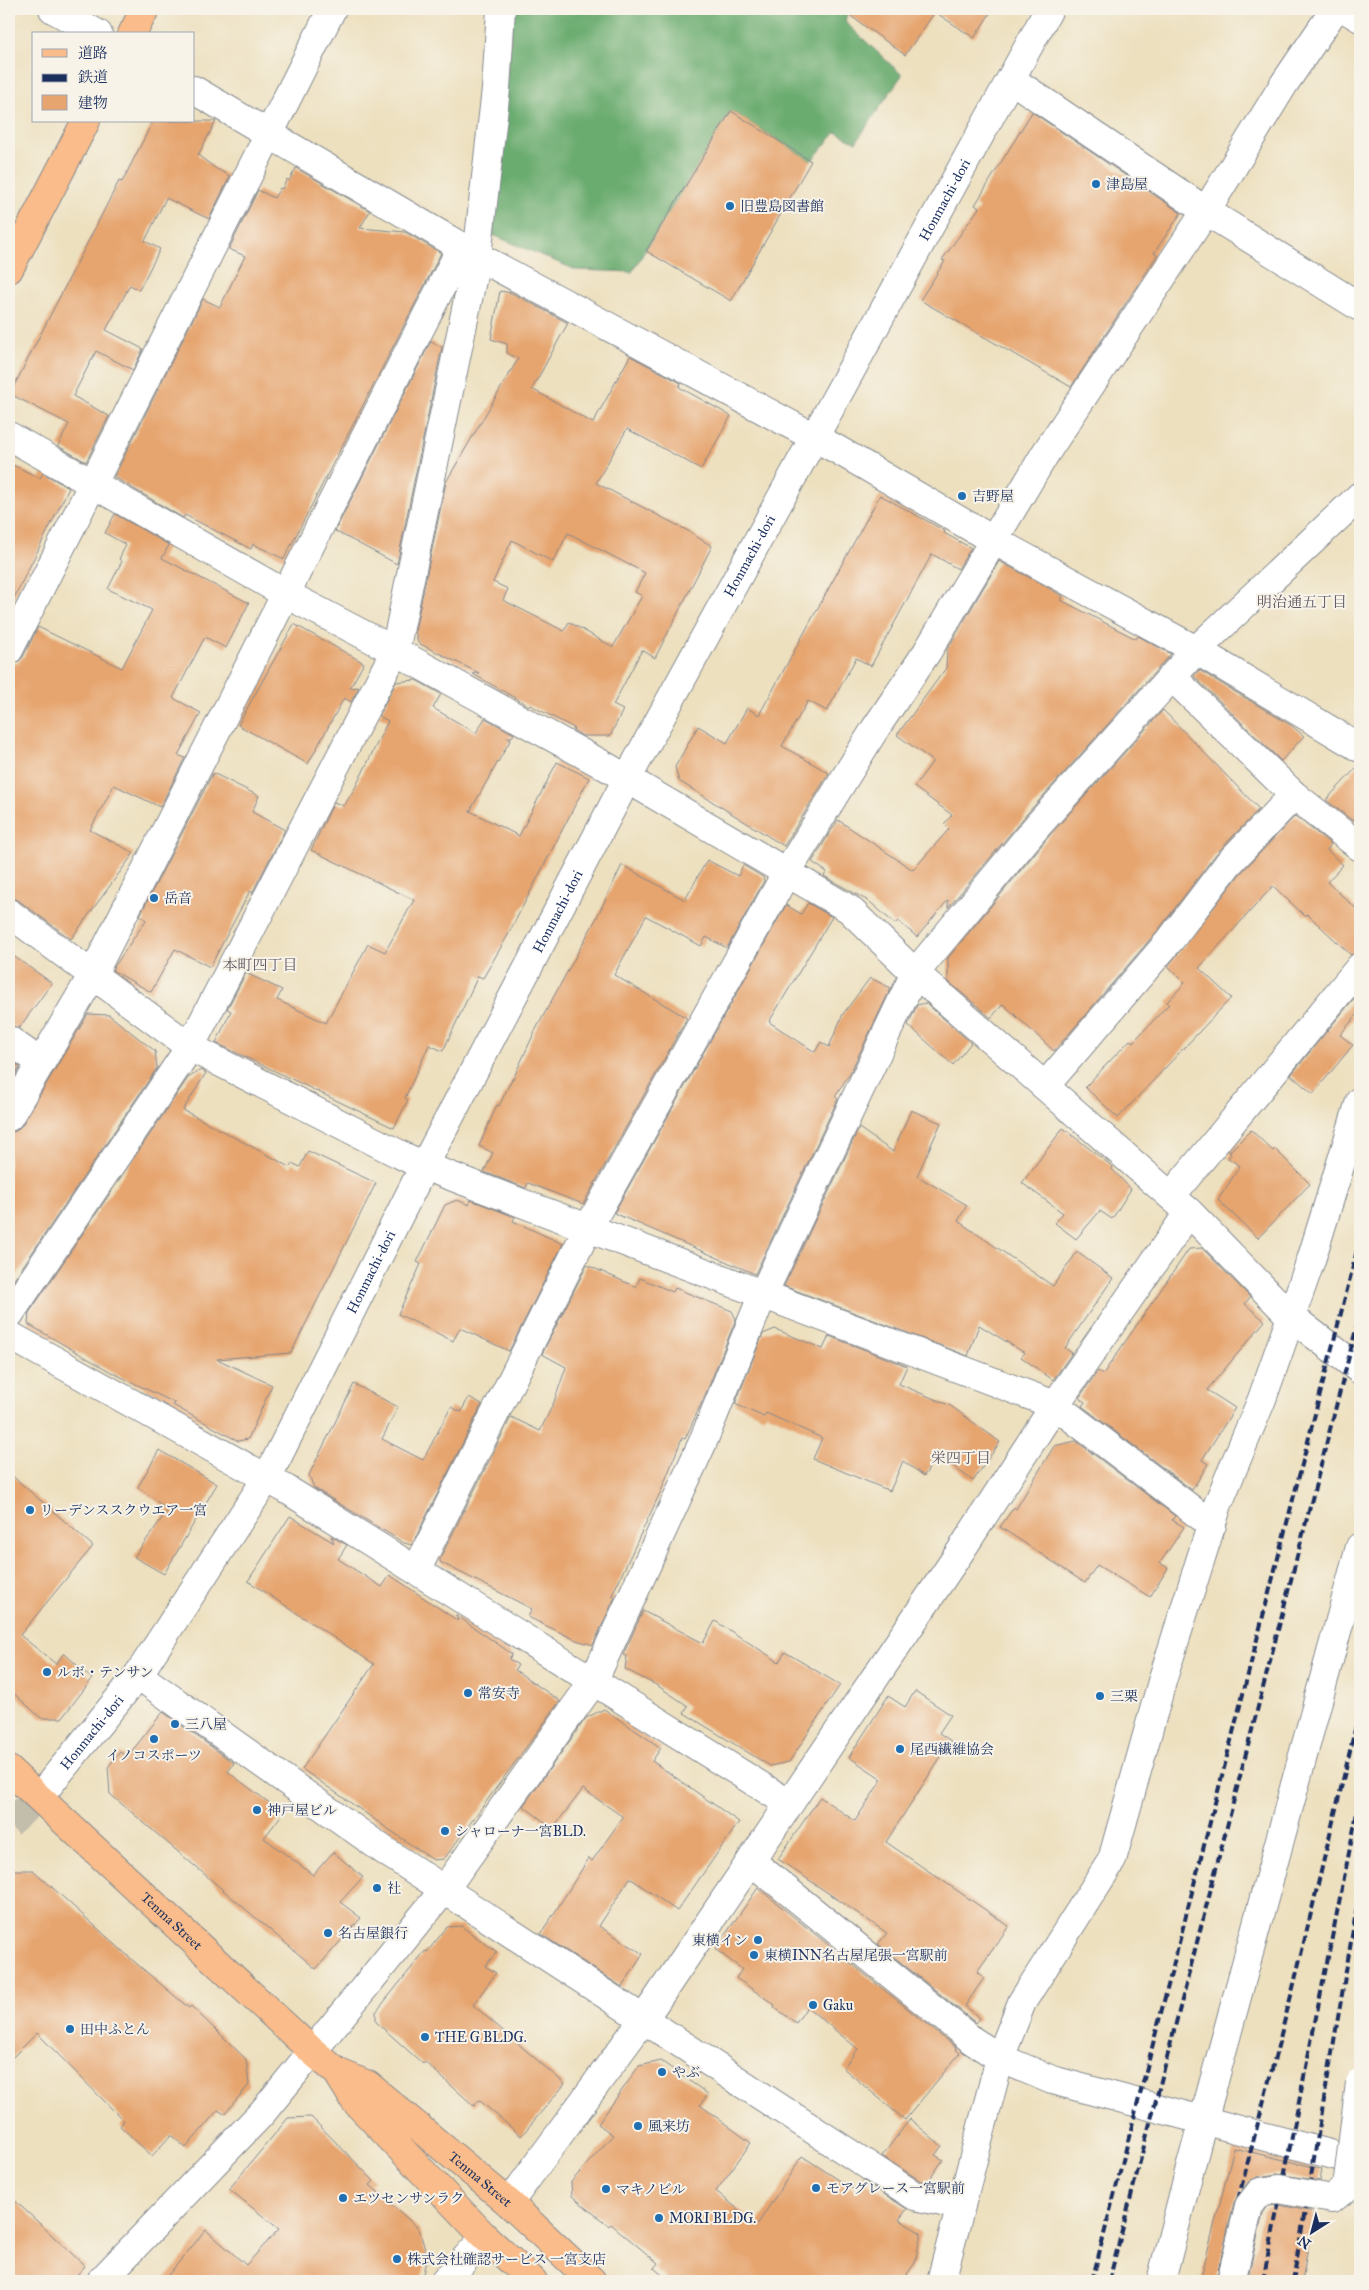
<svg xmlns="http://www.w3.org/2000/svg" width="1369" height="2290" font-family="'IM FELL Great Primer','Noto Serif JP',serif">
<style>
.forest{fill:#6bac6f;stroke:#436e66}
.building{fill:#e6a46e;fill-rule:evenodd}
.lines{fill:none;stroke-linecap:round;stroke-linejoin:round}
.minor-tunnel{stroke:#c3bdac;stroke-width:28;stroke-dasharray:28 14;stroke-linecap:butt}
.minor-casing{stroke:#84888e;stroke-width:30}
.major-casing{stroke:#84888e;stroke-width:30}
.minor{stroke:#fff;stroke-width:28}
.major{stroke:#f9bc8a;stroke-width:28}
.rail{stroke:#1b2f5e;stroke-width:4;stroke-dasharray:8 4;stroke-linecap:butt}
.minor-bridge-casing{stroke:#84888e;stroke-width:30;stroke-linecap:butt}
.minor-bridge{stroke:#fff;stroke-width:28}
.poi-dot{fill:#1f6fb2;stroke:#f7f3e8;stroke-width:2}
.labels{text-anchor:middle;stroke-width:4;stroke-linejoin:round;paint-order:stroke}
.poi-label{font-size:14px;fill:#1b2f5e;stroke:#f7f3e8;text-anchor:start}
.street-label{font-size:14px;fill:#1b2f5e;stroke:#f7f3e8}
.neighbourhood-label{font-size:15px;fill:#625864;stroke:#f7f3e8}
</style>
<rect width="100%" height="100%" fill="#f7f3e8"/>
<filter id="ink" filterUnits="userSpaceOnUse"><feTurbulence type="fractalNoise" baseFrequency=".02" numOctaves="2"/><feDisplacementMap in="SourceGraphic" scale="10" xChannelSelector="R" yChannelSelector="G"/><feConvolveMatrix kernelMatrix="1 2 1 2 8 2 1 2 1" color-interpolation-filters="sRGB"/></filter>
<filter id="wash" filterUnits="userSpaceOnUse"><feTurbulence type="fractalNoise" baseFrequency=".0096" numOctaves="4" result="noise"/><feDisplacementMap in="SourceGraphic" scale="20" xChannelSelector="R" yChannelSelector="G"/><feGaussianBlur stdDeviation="1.12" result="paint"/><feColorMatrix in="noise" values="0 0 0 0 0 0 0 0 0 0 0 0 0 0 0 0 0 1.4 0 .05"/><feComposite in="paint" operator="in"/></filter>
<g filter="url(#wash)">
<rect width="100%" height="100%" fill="#ede0bf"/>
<!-- forest -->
<path class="forest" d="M 513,9 L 848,9 L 845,22 L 902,75 L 856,142 L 836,132 L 811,161 L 731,111 L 632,272 L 576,270 L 493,235 Z"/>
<g id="blocks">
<!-- building -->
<path class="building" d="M 841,9 L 993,9 L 974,38 L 935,12 L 905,55 Z
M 731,111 L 811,161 L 731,301 L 646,251 Z
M 1032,112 L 1181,213 L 1154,253 L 1157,255 L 1071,387 L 920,300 L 945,261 L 942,260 L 979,208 L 975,205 Z
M 153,121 L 216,121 L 198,155 L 215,168 L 230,176 L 209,219 L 166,198 L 145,241 L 160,249 L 139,290 L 130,285 L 106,330 L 143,349 L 133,370 L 96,351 L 73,396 L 109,416 L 86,462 L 58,446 L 69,424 L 10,394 L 119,181 L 122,182 Z
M 296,168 L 370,211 L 360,228 L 405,232 L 441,253 L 284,559 L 253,544 L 251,549 L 185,515 L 183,518 L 114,477 L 203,299 L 220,307 L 245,256 L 229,249 L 258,190 L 274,198 L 280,188 L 282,189 L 287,179 L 289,181 Z
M 500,291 L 512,293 L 568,323 L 532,389 L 593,423 L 630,356 L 681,383 L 679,387 L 731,416 L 701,469 L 627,429 L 596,483 L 696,535 L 695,536 L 712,546 L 655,658 L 642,650 L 613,705 L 623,710 L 610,736 L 583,736 L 573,730 L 574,728 L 530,705 L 529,706 L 473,674 L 479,673 L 418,643 L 415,631 L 446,482 L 518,359 L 507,353 L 507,344 L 491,339 ZM 568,533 L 645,573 L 635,592 L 642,596 L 613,647 L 569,622 L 564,631 L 503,600 L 508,589 L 493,582 L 512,540 L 553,562 Z
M 431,341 L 442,347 L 397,564 L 335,531 Z
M 9,463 L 40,478 L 43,473 L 69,488 L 9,608 Z
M 880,495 L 945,531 L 944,533 L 971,548 L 958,569 L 932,554 L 871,666 L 856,658 L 827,711 L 808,701 L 782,746 L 829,773 L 784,846 L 679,781 L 675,767 L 698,726 L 727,743 L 747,708 L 759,715 Z
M 115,514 L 169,545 L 162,558 L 249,603 L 226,648 L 205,637 L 173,698 L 201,713 L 178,755 L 185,758 L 160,807 L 114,785 L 90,830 L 134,853 L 71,939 L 18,900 L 9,898 L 9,665 L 17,663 L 23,657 L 38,627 L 122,668 L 152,610 L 108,589 L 122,561 L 119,559 L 126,545 L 105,533 Z
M 999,561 L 1063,596 L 1061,600 L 1136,639 L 1138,636 L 1171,654 L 1026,815 L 948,908 L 948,900 L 917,937 L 898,921 L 895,924 L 870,902 L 824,876 L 827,872 L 812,862 L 838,820 L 913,870 L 949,829 L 944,824 L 952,815 L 914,787 L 933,761 L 897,735 L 946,668 L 947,650 Z
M 294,624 L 364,663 L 350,688 L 359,687 L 351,702 L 344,698 L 308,764 L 238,725 Z
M 1199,670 L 1292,726 L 1304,736 L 1281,761 L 1194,676 Z
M 416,680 L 441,694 L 433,708 L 476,733 L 485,718 L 514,734 L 512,737 L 507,737 L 511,739 L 470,811 L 519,836 L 557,762 L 589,778 L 508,935 L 483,978 L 478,976 L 443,1051 L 429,1045 L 405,1098 L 408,1100 L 394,1128 L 216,1043 L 231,1011 L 227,1009 L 246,973 L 282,990 L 277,1000 L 326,1023 L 368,944 L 385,952 L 414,900 L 311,850 L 334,802 L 344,806 L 355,788 L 388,721 L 379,716 L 396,682 Z
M 1163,710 L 1259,809 L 1216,854 L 1159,929 L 1054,1051 L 1003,1004 L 991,1018 L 948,981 L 948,958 L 1050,835 Z
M 1360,764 L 1360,813 L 1353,821 L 1326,800 Z
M 213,773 L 259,796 L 252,812 L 285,830 L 252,893 L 250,891 L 210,967 L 175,949 L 151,992 L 112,970 L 146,920 L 140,915 Z
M 1295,816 L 1331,844 L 1327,850 L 1343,865 L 1327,882 L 1360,912 L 1360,952 L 1351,955 L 1307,914 L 1305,916 L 1273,886 L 1199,968 L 1231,998 L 1118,1118 L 1085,1087 L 1130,1040 L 1133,1042 L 1169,1004 L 1167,1002 L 1185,983 L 1168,966 L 1240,874 Z
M 707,860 L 738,876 L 743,865 L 763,877 L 764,881 L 727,948 L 706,937 L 701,946 L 646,916 L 614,975 L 687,1018 L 583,1204 L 528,1183 L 526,1188 L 484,1172 L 493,1153 L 479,1146 L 497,1105 L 499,1106 L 512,1079 L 513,1079 L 535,1031 L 596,919 L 622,865 L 685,900 Z
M 808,903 L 832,917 L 769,1022 L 815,1052 L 821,1042 L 829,1047 L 843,1014 L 870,978 L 891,988 L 849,1075 L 835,1096 L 838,1099 L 755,1274 L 614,1213 L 786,905 L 801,914 Z
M 9,953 L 52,983 L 19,1028 L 9,1025 Z
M 1360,991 L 1360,1011 L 1340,1035 L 1353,1045 L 1313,1094 L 1291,1075 Z
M 926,1003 L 971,1043 L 953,1065 L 908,1025 L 917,1005 Z
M 88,1014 L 109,1015 L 155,1051 L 157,1068 L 9,1287 L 9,1133 L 16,1131 L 22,1125 Z
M 9,1059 L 20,1067 L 9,1087 Z
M 201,1070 L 206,1073 L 183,1110 L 290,1167 L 292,1163 L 300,1167 L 308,1151 L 376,1183 L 291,1353 L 217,1359 L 272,1385 L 248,1439 L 238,1441 L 173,1405 L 175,1403 L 111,1372 L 28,1324 L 29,1313 L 188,1078 Z
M 911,1110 L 941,1123 L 917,1176 L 967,1205 L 958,1221 L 1053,1286 L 1077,1252 L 1113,1278 L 1065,1348 L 1072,1353 L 1053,1380 L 1021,1357 L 1025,1353 L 979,1325 L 968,1356 L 784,1286 L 859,1128 L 893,1152 Z
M 1063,1128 L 1113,1167 L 1112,1169 L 1131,1189 L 1112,1219 L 1100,1211 L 1076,1239 L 1055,1223 L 1063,1213 L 1022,1183 Z
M 1251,1130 L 1273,1151 L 1275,1149 L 1310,1184 L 1258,1238 L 1218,1200 L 1240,1166 L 1228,1158 L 1231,1154 L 1229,1152 Z
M 457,1200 L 469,1205 L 471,1200 L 515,1217 L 513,1221 L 563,1244 L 509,1351 L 460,1328 L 453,1341 L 398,1314 L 421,1264 L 417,1262 L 445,1205 Z
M 1202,1248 L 1250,1297 L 1245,1304 L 1265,1321 L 1207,1390 L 1235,1408 L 1202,1460 L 1208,1464 L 1192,1490 L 1082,1406 L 1085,1402 L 1079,1398 L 1098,1371 L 1103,1374 L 1189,1249 Z
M 587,1265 L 636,1287 L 640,1278 L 673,1292 L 675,1288 L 732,1311 L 736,1319 L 706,1393 L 685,1439 L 682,1438 L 661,1491 L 612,1595 L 615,1597 L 593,1645 L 576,1640 L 528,1617 L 532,1609 L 440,1562 L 440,1559 L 511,1417 L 540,1431 L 554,1402 L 566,1367 L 542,1354 Z
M 775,1329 L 823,1349 L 829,1336 L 907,1366 L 899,1384 L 951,1406 L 1000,1442 L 973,1481 L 938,1455 L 924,1476 L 903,1461 L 890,1491 L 813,1459 L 822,1438 L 766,1413 L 764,1417 L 735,1404 L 763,1334 Z
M 354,1384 L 398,1407 L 382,1439 L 423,1460 L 451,1407 L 461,1412 L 469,1397 L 482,1404 L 412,1545 L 404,1543 L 314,1488 L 309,1475 Z
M 1076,1441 L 1175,1516 L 1172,1520 L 1184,1527 L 1160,1563 L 1168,1568 L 1150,1597 L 1097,1565 L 1085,1583 L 1000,1527 L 1014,1507 L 1016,1509 L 1054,1446 Z
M 159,1450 L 217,1484 L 164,1574 L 134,1557 L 168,1510 L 138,1487 Z
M 9,1473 L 93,1546 L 20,1635 L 56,1664 L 64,1653 L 92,1679 L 62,1718 L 41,1718 L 9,1689 Z
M 290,1516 L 334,1543 L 331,1536 L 347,1545 L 338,1559 L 382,1587 L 390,1575 L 458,1621 L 456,1615 L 512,1654 L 509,1659 L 518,1665 L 515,1670 L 560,1701 L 444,1859 L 433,1860 L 302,1769 L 374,1664 L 248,1581 Z
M 643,1611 L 703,1643 L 715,1621 L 779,1662 L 785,1652 L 840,1685 L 789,1762 L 770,1766 L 684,1713 L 688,1706 L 658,1686 L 625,1669 L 627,1656 L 623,1655 Z
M 915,1691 L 951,1715 L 939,1733 L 951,1741 L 886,1842 L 1009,1926 L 977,1972 L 984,1978 L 965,2006 L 980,2018 L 976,2023 L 878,1944 L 887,1933 L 778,1859 L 820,1797 L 855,1821 L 882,1779 L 849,1757 L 888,1696 L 905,1707 Z
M 604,1709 L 661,1748 L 652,1761 L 739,1822 L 677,1911 L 630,1878 L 599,1926 L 643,1954 L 622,1987 L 541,1934 L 589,1858 L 592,1861 L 623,1817 L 583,1789 L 553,1828 L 523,1806 L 586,1718 Z
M 163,1712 L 234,1763 L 228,1772 L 283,1813 L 264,1838 L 313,1875 L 333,1852 L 363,1877 L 340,1902 L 361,1918 L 316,1969 L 110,1794 L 108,1767 L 120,1752 L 127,1757 Z
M 9,1870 L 33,1870 L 137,1964 L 189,2008 L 191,2006 L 246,2059 L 249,2085 L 224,2114 L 218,2110 L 186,2148 L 171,2135 L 152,2156 L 120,2126 L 124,2121 L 37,2033 L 9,2061 Z
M 758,1888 L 956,2048 L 955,2049 L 960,2053 L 905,2120 L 843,2068 L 858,2049 L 807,2007 L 796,2023 L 774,2007 L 775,2005 L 736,1978 L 742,1969 L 715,1949 Z
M 461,1926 L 497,1952 L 485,1966 L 496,1973 L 473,2005 L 565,2084 L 521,2136 L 479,2100 L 474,2106 L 425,2062 L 423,2064 L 376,2022 L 376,2012 L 425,1951 L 427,1952 L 447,1927 Z
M 661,2061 L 708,2094 L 700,2105 L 751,2143 L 716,2191 L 757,2225 L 802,2156 L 856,2191 L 864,2181 L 907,2209 L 899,2220 L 921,2233 L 915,2263 L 902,2281 L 669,2281 L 654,2268 L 658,2263 L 611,2224 L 609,2226 L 572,2196 L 571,2182 L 613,2135 L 598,2124 L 639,2066 Z
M 311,2117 L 374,2181 L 370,2185 L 419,2229 L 427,2256 L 423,2274 L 416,2281 L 163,2281 L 206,2230 L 246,2265 L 279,2229 L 229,2189 L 288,2118 Z
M 910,2119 L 942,2146 L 935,2155 L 943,2160 L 927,2183 L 921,2181 L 882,2156 Z
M 1234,2148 L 1322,2169 L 1320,2181 L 1277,2174 L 1258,2177 L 1248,2182 L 1234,2202 L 1216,2281 L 1200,2281 Z
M 9,2195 L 85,2266 L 71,2281 L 9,2281 Z
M 1279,2205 L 1314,2212 L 1302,2281 L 1247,2281 L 1263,2213 L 1268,2206 Z"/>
</g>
</g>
<g filter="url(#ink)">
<use href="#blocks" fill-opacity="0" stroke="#84888e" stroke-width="1"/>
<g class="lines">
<!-- minor-tunnel -->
<path class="minor-tunnel" d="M 9,1824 L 40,1796"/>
<!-- minor casing -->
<g class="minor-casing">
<g id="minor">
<path d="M 53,9 L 98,34"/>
<path d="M 1345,9 L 1360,18"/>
<path d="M 1012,80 L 1206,211 L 1360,307"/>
<path d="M 194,90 L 477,256 L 838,450 L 993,540 L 1196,650 L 1360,748"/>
<path d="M 9,436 L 286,594 L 395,651 L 607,767 L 849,909 L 915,973 L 1189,1212 L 1290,1316 L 1360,1370"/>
<path d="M 9,650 L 332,9"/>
<path d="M 1172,677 L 1294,795 L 1360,847"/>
<path d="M 9,913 L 190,1047 L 399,1154 L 424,1166 L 1055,1405 L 1212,1525"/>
<path d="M 9,1040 L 41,1063"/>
<path d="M 1045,1086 L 1171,939 L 1228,864 L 1294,795"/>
<path d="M 9,1117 L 92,976 L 462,246"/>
<path d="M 1171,1196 L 1360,967"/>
<path d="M 9,1315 L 190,1047 L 395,651 L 477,256 L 496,89 L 501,9"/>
<path d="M 9,1335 L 286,1489 L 788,1803"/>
<path d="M 417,1569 L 588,1228 L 787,872 L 875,729 L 927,652 L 1045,454 L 1206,211 L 1284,84 L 1335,9"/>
<path d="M 138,1675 L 385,1851 L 915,2196 L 961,2206"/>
<path id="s1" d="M 40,1796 L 138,1675 L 267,1478 L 424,1166 L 627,779 L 1049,9"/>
<path d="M 751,1861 L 973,2041 L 1000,2058 L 1052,2080 L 1360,2162"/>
<path d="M 509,2203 L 643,2020 L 960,1552 L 1055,1405 L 1189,1212"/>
<path d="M 101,2281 L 262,2113 L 444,1890 L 593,1682 L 702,1444 L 763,1294 L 915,973 L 1038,825 L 1196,650 L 1360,496"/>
<path d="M 445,2281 L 485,2237"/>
<path d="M 941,2281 L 1000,2058 L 1022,2002 L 1112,1860 L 1163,1678 L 1218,1504 L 1262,1399 L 1311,1260 L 1360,1101"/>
<path d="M 1161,2281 L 1188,2176 L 1360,1547"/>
</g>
</g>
<!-- major casing -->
<g class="major-casing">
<g id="major">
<path d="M 132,34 L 145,9"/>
<path d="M 9,269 L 86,121"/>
<path id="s2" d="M 9,1770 L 311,2050 L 337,2072 L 368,2085 L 509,2203 L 592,2281"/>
<path d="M 337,2072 L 355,2101 L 485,2237 L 533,2281"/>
</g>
</g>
<!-- minor -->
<use href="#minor" class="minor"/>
<!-- major -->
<use href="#major" class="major"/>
<!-- rail -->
<path class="rail" d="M 1092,2281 L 1360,1239
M 1109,2281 L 1360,1314
M 1217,2281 L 1293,1988 L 1360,1709
M 1263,2281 L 1360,1798
M 1293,2281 L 1360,1889"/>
<!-- minor-bridge casing -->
<g class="minor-bridge-casing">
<path id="minor-bridge" d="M 1231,2281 L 1249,2206 L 1260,2192 L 1279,2189 L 1332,2199 L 1347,2187 L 1360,2083"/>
</g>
<!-- minor-bridge -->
<use href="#minor-bridge" class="minor-bridge"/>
</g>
</g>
<!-- markers -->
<g class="poi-dot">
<circle cx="1096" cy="184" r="5"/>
<circle cx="730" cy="206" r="5"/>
<circle cx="962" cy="496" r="5"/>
<circle cx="154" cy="898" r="5"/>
<circle cx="30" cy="1510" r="5"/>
<circle cx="47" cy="1672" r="5"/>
<circle cx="468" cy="1693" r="5"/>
<circle cx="1100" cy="1696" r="5"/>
<circle cx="175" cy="1724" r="5"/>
<circle cx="154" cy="1739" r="5"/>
<circle cx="900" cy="1749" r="5"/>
<circle cx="257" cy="1810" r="5"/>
<circle cx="445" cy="1831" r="5"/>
<circle cx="377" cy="1888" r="5"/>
<circle cx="328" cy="1933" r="5"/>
<circle cx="758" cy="1940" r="5"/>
<circle cx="754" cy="1955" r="5"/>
<circle cx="813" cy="2005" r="5"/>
<circle cx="70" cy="2029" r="5"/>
<circle cx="425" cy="2037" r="5"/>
<circle cx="662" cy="2072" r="5"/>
<circle cx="638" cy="2126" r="5"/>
<circle cx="816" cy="2188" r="5"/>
<circle cx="606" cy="2189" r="5"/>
<circle cx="343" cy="2198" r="5"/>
<circle cx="659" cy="2218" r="5"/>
<circle cx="397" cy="2259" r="5"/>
</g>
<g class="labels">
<!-- poi labels -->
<g class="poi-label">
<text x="1106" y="189">津島屋</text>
<text x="740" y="211">旧豊島図書館</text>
<text x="972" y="501">吉野屋</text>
<text x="164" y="903">岳音</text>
<text x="40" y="1515">リーデンススクウエア一宮</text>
<text x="57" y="1677">ルボ・テンサン</text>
<text x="478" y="1698">常安寺</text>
<text x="1110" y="1701">三栗</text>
<text x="185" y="1729">三八屋</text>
<text x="910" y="1754">尾西繊維協会</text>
<text x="154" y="1760" text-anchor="middle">イノコスポーツ</text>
<text x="267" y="1815">神戸屋ビル</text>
<text x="455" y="1836">シャローナ一宮BLD.</text>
<text x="387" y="1893">社</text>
<text x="338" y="1938">名古屋銀行</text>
<text x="748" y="1945" text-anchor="end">東横イン</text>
<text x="764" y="1960">東横INN名古屋尾張一宮駅前</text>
<text x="823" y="2010">Gaku</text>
<text x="80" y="2034">田中ふとん</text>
<text x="435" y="2042">THE G BLDG.</text>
<text x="672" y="2077">やぶ</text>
<text x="648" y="2131">風来坊</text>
<text x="826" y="2193">モアグレース一宮駅前</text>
<text x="616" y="2194">マキノビル</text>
<text x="353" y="2203">エツセンサンラク</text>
<text x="669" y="2223">MORI BLDG.</text>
<text x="407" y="2264">株式会社確認サービス 一宮支店</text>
</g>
<!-- street labels -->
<g class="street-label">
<text dy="5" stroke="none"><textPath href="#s1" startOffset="1838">Honmachi-dori</textPath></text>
<text dy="5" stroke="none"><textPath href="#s1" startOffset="1432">Honmachi-dori</textPath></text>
<text dy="5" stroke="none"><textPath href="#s1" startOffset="1028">Honmachi-dori</textPath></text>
<text dy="5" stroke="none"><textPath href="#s1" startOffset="622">Honmachi-dori</textPath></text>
<text dy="5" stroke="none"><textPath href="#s1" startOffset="82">Honmachi-dori</textPath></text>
<text dy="5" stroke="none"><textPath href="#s2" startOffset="222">Tenma Street</textPath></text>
<text dy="5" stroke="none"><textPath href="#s2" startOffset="626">Tenma Street</textPath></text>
</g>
<!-- neighbourhood labels -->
<g class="neighbourhood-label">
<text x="1302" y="607">明治通五丁目</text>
<text x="260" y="970">本町四丁目</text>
<text x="961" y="1463">栄四丁目</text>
</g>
</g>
<!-- margin -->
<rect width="1369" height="2290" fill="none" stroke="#f7f3e8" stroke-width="30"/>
<!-- legend -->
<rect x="32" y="32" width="162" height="90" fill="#f7f3e8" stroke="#9fa5b1"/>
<rect x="42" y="49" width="25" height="8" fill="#f9bc8a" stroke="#9fa5b1"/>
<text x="78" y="58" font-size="15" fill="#1b2f5e">道路</text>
<rect x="42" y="74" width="25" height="8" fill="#1b2f5e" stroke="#9fa5b1"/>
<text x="78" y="82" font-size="15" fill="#1b2f5e">鉄道</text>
<rect x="42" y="95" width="25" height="15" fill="#e6a46e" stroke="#9fa5b1"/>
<text x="78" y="108" font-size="15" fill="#1b2f5e">建物</text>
<!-- north arrow -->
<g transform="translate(1312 2232) rotate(216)" stroke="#f7f3e8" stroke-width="4" paint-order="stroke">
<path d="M0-4L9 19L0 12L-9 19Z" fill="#1b2f5e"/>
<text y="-8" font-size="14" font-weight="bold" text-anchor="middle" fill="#1b2f5e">N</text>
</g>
</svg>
